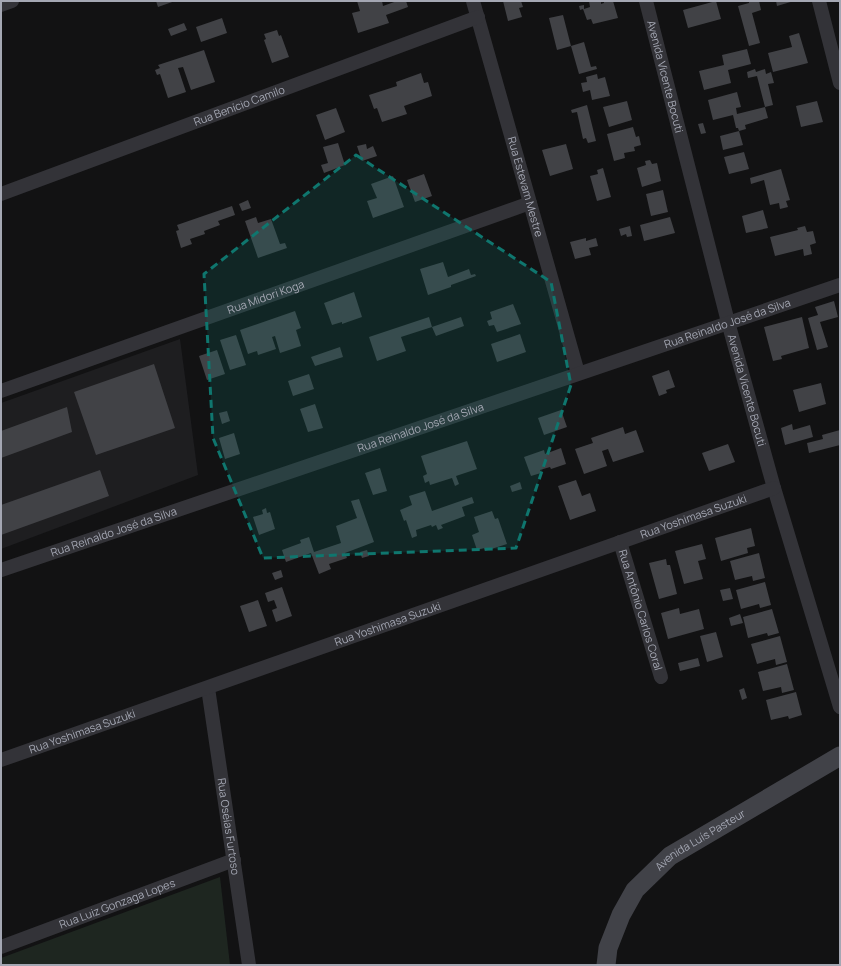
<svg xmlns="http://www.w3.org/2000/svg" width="841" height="966" font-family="Manrope,sans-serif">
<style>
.built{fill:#1e1e20}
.green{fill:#1e2620}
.building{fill:#414246}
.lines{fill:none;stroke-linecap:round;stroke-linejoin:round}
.street{stroke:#333338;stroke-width:14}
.secondary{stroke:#414248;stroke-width:19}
.marked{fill:#0f766e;fill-opacity:0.2;stroke:#0f766e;stroke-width:3;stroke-dasharray:8 5;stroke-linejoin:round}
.labels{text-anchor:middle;stroke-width:4;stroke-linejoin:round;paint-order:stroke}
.street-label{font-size:11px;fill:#a4a7b3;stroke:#0d0d0e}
</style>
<rect width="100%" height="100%" fill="#121213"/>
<!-- built -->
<path class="built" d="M 180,339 L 198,475 L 1,549 L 1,403 Z"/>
<!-- green -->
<path class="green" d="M 220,877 L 230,965 L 1,965 L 1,958 Z"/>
<!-- building -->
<path class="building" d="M 156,1 L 175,1 L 158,7 Z
M 357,1 L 382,1 L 383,6 L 397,1 L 406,1 L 408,7 L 386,15 L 389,23 L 358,33 L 352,13 L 360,11 Z
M 503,1 L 521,1 L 523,7 L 519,8 L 522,17 L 508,21 Z
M 589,1 L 601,1 L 601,4 L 604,3 L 604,1 L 613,1 L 618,18 L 593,24 L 591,19 L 587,20 L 583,9 L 580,10 L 579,6 L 584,5 L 584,9 L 590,7 Z
M 716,1 L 721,19 L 688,28 L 683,10 Z
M 749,1 L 759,1 L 761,10 L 752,13 L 760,43 L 749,46 L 738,6 L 749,3 Z
M 776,1 L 794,1 L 777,6 Z
M 563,15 L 571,46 L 584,42 L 591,67 L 596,66 L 597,69 L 579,74 L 571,46 L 557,50 L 549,18 Z
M 222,18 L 227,33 L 201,42 L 196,27 Z
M 184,23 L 187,30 L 171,36 L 168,29 Z
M 277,30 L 279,36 L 281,35 L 289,57 L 272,63 L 264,40 L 266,39 L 264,34 Z
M 799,33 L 808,63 L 773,72 L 768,53 L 792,47 L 789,36 Z
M 747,49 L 751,64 L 728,70 L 731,83 L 704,90 L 699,71 L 724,65 L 722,55 Z
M 204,50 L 215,82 L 191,90 L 183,67 L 178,68 L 186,92 L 168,98 L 160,74 L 157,75 L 155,70 L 160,68 L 158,65 Z
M 755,69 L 756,72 L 765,69 L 766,74 L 771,72 L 774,83 L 768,84 L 773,105 L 765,107 L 768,118 L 745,125 L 746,129 L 739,131 L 738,128 L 736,128 L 733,115 L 713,120 L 708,100 L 737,92 L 741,107 L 736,108 L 737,114 L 765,107 L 757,76 L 748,78 L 747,72 Z
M 421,73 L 424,83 L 428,82 L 432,96 L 404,106 L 407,114 L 382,122 L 377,108 L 374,109 L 369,95 L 397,86 L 396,82 Z
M 597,74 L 598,79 L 605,77 L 610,96 L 592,100 L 590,90 L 583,92 L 581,83 L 587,82 L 586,77 Z
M 627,101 L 632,120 L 609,127 L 603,107 Z
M 817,101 L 823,122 L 801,127 L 796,106 Z
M 587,105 L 596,141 L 588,143 L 586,138 L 583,139 L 577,112 L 572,113 L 571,110 Z
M 336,108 L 345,132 L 325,140 L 316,115 Z
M 703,123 L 706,133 L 701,134 L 698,124 Z
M 633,127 L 636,137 L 639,136 L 641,145 L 634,147 L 635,151 L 624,153 L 625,158 L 614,161 L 607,134 Z
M 739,131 L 743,145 L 723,150 L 720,136 Z
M 338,143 L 345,165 L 324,173 L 321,165 L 328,163 L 323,147 Z
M 366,144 L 367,149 L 373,146 L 377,156 L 362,161 L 357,146 Z
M 566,144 L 573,169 L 550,176 L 542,150 Z
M 744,152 L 749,169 L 729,174 L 724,157 Z
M 650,160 L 652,164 L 657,163 L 661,181 L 642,187 L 637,168 L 646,165 L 645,161 Z
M 603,168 L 611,197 L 597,201 L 590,176 L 598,174 L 597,170 Z
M 781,169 L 790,200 L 786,201 L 788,207 L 780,209 L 779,203 L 770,205 L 764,180 L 751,184 L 750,178 Z
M 424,174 L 432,196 L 415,202 L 407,180 Z
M 393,176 L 404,207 L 373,218 L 367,201 L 377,198 L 371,184 Z
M 663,190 L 668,212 L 651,216 L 646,194 Z
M 248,200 L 251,208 L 242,211 L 239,204 Z
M 232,206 L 235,215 L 218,221 L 220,225 L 204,231 L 205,234 L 190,239 L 192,244 L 181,248 L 176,231 L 179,230 L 177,225 Z
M 763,210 L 768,228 L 746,233 L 742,216 Z
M 256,217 L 258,223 L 271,219 L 280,244 L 285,243 L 287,248 L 258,258 L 245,221 Z
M 670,217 L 675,233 L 644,241 L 640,225 Z
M 630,226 L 632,236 L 627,237 L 626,234 L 621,236 L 619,229 Z
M 805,226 L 807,232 L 813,231 L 816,243 L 810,245 L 812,254 L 804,256 L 803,249 L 775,256 L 770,237 L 798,230 L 797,228 Z
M 586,238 L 586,241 L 596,238 L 598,246 L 589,248 L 591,255 L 575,259 L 570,242 Z
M 443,262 L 448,277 L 469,269 L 471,275 L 475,274 L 476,276 L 451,285 L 451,287 L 428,295 L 420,269 Z
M 354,292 L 362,317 L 342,324 L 342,322 L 332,325 L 324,303 Z
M 834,301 L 838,317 L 820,322 L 828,347 L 817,350 L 808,318 L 818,315 L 815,307 Z
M 513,304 L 521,324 L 497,332 L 494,325 L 489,326 L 487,321 L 492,319 L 490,312 Z
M 295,311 L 301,328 L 296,330 L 301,346 L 280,353 L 275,336 L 272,337 L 276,349 L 258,355 L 257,351 L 248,354 L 240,330 Z
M 429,317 L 432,327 L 401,337 L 406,351 L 377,361 L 369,337 Z
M 461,317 L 464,326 L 436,336 L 432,327 Z
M 802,317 L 809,348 L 781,356 L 782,359 L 773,361 L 764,327 Z
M 520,334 L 526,352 L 497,362 L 491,344 Z
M 236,335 L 246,365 L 230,370 L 220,340 Z
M 340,347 L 343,357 L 315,366 L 311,357 Z
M 217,350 L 225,374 L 207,380 L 199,356 Z
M 154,364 L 175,428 L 96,455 L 74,392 Z
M 669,370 L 675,387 L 666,390 L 667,393 L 659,396 L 652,376 Z
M 309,374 L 314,389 L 293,396 L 288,381 Z
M 821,383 L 826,404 L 799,412 L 793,390 Z
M 315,404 L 323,428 L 308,432 L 300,409 Z
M 67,407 L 72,432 L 1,458 L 1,431 Z
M 561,410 L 567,427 L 544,435 L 538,418 Z
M 227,411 L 230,421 L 222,424 L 219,413 Z
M 792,424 L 793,430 L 810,425 L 813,437 L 785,445 L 781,428 Z
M 623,427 L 625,434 L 636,430 L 644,452 L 613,462 L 608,449 L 602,451 L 607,466 L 584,474 L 575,449 L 593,443 L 591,438 Z
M 840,430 L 840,445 L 809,453 L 807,443 L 823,439 L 822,435 Z
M 234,433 L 240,454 L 225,459 L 219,438 Z
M 467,441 L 477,469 L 456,476 L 459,484 L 455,486 L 452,478 L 430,485 L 429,481 L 425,483 L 423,476 L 427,474 L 421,456 Z
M 728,444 L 735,462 L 709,471 L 702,453 Z
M 561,448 L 566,464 L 551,469 L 550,467 L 540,470 L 541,473 L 531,476 L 524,457 L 544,450 L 545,454 Z
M 380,468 L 387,491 L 373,495 L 365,473 Z
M 100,470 L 109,496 L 1,535 L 1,505 Z
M 576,480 L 582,496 L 590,493 L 596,511 L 570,520 L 558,486 Z
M 520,482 L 522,489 L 512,492 L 510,486 Z
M 425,491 L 432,511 L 472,497 L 474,503 L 462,507 L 465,516 L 441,525 L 443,528 L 438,530 L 436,525 L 432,527 L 431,525 L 416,530 L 417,536 L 412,538 L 406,520 L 404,521 L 400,510 L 412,505 L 409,496 Z
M 359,499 L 374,542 L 345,553 L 347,558 L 329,564 L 331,569 L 319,574 L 311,553 L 286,562 L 282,550 L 301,543 L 300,540 L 309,537 L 314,552 L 341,543 L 336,526 L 357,518 L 351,501 Z
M 266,508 L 267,513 L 270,512 L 275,529 L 259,535 L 253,517 L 263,514 L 262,510 Z
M 492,511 L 495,519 L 498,518 L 507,544 L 485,551 L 484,548 L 477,550 L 472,535 L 479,532 L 474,517 Z
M 751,528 L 755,546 L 747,548 L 748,553 L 721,561 L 715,538 Z
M 702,544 L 706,559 L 698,561 L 703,579 L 684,584 L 675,551 Z
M 367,550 L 369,556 L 362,558 L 360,552 Z
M 759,553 L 765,578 L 753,581 L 752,576 L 735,580 L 730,561 Z
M 666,559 L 667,565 L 670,565 L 677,594 L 659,599 L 649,563 Z
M 281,570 L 283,577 L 275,580 L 272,573 Z
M 765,582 L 771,605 L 760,608 L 759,604 L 741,609 L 736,590 Z
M 282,587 L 292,616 L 276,622 L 272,610 L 277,608 L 274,600 L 268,602 L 265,593 Z
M 730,588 L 733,599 L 723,601 L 720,590 Z
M 258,600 L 267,626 L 249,632 L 240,606 Z
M 679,608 L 680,614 L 699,609 L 704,629 L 668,639 L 661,613 Z
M 772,609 L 779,633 L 768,636 L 767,633 L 748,638 L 743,617 Z
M 740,614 L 743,623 L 731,626 L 729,618 Z
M 716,632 L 723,657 L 707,662 L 700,636 Z
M 780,636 L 787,662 L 776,665 L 775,659 L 757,664 L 751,644 Z
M 698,658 L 700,666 L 680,671 L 678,663 Z
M 787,664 L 794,690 L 782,693 L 781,687 L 763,691 L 758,672 Z
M 744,688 L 747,698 L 742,700 L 739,690 Z
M 796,692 L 802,715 L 789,719 L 788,716 L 771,720 L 766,700 Z"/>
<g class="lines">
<!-- street -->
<g class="street">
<path id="s1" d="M 473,1 L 578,373"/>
<path id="s2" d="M 646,1 L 728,322 L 774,488 L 840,707"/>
<path d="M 819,1 L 840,83"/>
<path d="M 1,5 L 12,1"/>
<path id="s3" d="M 1,194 L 478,17"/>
<path id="s4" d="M 1,391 L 530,203"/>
<path id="s5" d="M 620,542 L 661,677"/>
<path id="s6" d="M 1,570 L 840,285"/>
<path id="s7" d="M 208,688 L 249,965"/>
<path id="s8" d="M 1,760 L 774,488"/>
<path id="s9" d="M 1,947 L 234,860"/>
</g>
<!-- secondary -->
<path class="secondary" id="s10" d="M 606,965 L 608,948 L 621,915 L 635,890 L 670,856 L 840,756"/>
</g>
<!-- marked area -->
<path class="marked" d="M 356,155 L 551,282 L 571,385 L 516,548 L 263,558 L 213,438 L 204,274 Z"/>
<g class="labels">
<!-- street labels -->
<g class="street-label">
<text dy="4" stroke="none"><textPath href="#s2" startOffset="78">Avenida Vicente Bocuti</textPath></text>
<text dy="4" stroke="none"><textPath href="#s3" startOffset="254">Rua Benício Camilo</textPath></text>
<text dy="4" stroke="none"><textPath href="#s1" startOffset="193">Rua Estevam Mestre</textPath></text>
<text dy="4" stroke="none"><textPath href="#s4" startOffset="281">Rua Midori Koga</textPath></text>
<text dy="4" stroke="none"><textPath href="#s6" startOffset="767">Rua Reinaldo José da Silva</textPath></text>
<text dy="4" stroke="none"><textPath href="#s2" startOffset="402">Avenida Vicente Bocuti</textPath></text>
<text dy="4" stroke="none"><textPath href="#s6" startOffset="443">Rua Reinaldo José da Silva</textPath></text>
<text dy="4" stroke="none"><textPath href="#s8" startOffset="734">Rua Yoshimasa Suzuki</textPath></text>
<text dy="4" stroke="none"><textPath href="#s6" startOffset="119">Rua Reinaldo José da Silva</textPath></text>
<text dy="4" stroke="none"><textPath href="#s5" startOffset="71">Rua Antônio Carlos Coral</textPath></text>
<text dy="4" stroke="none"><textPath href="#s8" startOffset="410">Rua Yoshimasa Suzuki</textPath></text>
<text dy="4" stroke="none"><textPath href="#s8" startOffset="86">Rua Yoshimasa Suzuki</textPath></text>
<text dy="4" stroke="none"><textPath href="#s7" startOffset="140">Rua Oséias Furtoso</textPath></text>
<text dy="4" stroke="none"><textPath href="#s10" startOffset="164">Avenida Luís Pasteur</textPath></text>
<text dy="4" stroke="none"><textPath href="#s9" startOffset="124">Rua Luiz Gonzaga Lopes</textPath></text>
</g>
</g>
<!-- border -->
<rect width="841" height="966" fill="none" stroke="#a4a7b3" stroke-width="4"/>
</svg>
